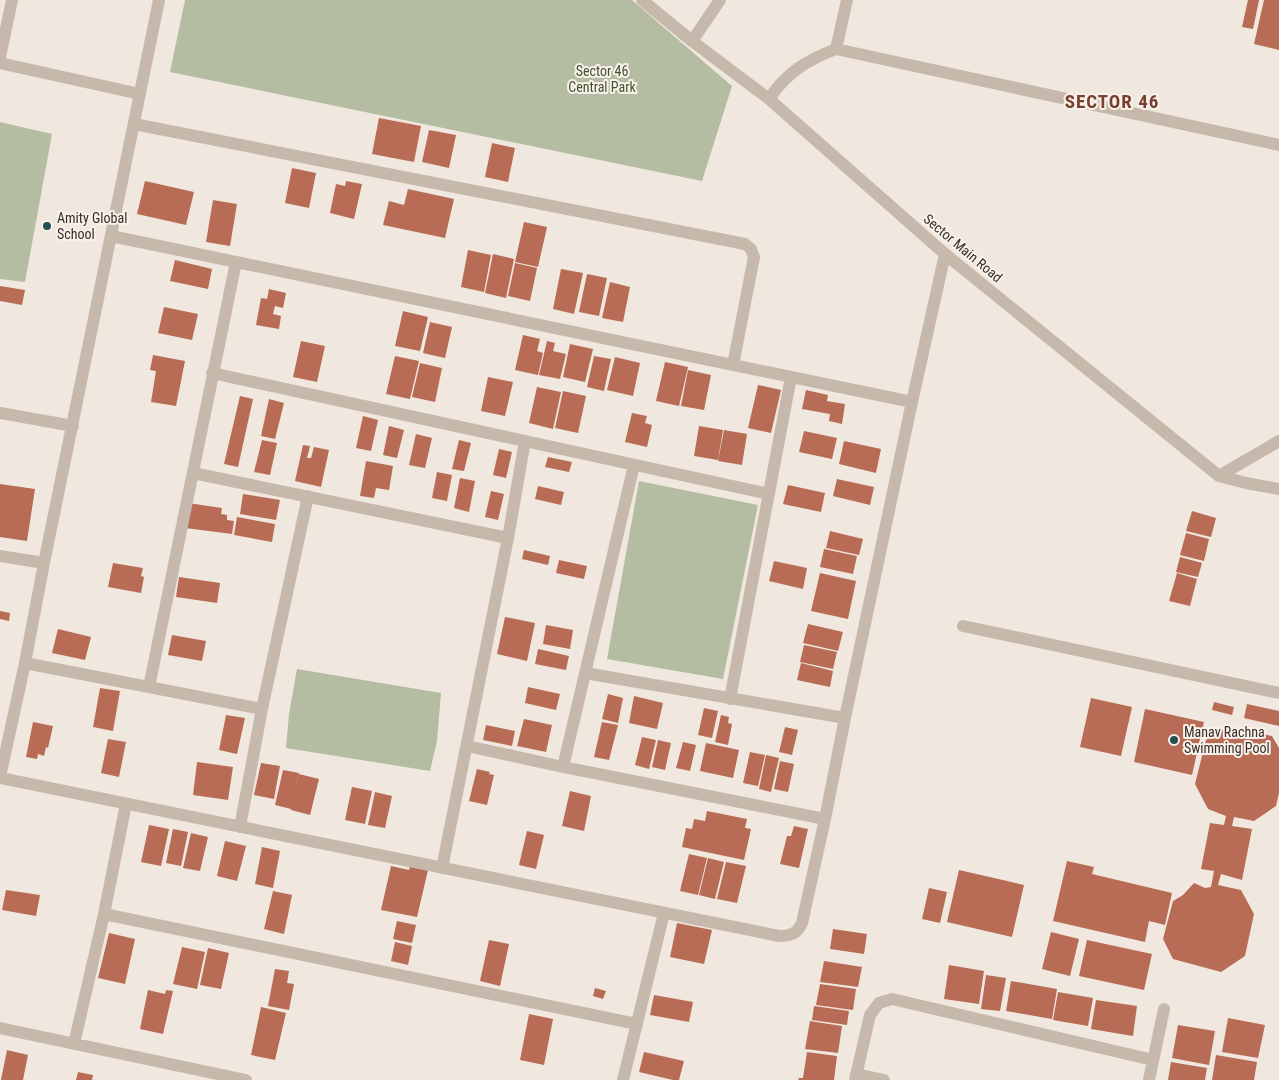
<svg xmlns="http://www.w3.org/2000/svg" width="1279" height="1080" font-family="'Roboto Condensed',sans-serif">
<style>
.green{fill:#b4bda1}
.building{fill:#b86c55}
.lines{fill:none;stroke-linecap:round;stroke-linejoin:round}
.minor{stroke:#c7b8ac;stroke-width:12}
.poi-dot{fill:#245052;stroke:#f8f2eb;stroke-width:2}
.labels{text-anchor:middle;stroke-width:4;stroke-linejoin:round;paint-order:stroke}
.park-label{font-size:14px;fill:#465131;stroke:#f8f2eb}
.poi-label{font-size:14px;fill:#362e2a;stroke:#f8f2eb;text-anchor:start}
.street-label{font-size:14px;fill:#362e2a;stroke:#f8f2eb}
.district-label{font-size:19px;font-weight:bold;letter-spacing:1px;fill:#7b3f2d;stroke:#f8f2eb}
</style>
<rect width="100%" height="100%" fill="#f0e8df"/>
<!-- green -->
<path class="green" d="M 185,0 L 632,0 L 732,86 L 702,181 L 170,72 Z
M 0,122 L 52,134 L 25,282 L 0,279 Z
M 639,481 L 758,505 L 723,679 L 607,659 Z
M 297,669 L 441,693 L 437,741 L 430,771 L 286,748 L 289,714 Z"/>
<!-- building -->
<path class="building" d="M 1248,0 L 1259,0 L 1253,29 L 1242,27 Z
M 1264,0 L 1279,0 L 1279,50 L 1254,44 Z
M 379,118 L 421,126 L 414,162 L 372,154 Z
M 429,130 L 456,135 L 449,168 L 422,162 Z
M 492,143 L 515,148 L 508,182 L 485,177 Z
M 292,168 L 316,173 L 309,208 L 285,203 Z
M 145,181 L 194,192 L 186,225 L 137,214 Z
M 346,181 L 362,184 L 354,219 L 330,213 L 336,184 L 345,186 Z
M 408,189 L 454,199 L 445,238 L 383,225 L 389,201 L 404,205 Z
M 213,200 L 237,204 L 230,246 L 206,242 Z
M 524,222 L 547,227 L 538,267 L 515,262 Z
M 468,250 L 491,255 L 484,292 L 461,287 Z
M 493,254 L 514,259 L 506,298 L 485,293 Z
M 175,260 L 212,269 L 208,289 L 170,281 Z
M 515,263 L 537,268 L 530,301 L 508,296 Z
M 561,269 L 583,273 L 574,314 L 553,309 Z
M 587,274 L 607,278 L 599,316 L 579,312 Z
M 610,282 L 630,287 L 623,322 L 602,318 Z
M 0,286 L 25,290 L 22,305 L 0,301 Z
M 269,289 L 286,293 L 283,308 L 275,306 L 273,314 L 281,316 L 279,329 L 256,325 L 261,298 L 267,299 Z
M 164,307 L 198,314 L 192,340 L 158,333 Z
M 403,311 L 428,317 L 420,351 L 395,346 Z
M 430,322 L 452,327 L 445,358 L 423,353 Z
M 523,335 L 540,339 L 537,351 L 543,353 L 538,375 L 515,370 Z
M 301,341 L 325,346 L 317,382 L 293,377 Z
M 547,341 L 555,343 L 553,351 L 566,354 L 560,379 L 539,375 Z
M 570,344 L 593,349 L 585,382 L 563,377 Z
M 153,355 L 185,361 L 176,406 L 151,402 L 156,371 L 150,370 Z
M 395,356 L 419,361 L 410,399 L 386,394 Z
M 594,356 L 611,359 L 604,391 L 587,387 Z
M 615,357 L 640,363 L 633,396 L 607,390 Z
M 665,362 L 688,367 L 679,406 L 656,401 Z
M 420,363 L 442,368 L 435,402 L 412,397 Z
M 688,370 L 711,375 L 704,410 L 681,406 Z
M 488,377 L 513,382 L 505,416 L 481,411 Z
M 758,385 L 781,390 L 771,433 L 748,428 Z
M 537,387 L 561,392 L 553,429 L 529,423 Z
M 806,390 L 828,395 L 827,401 L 845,404 L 842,424 L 829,421 L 830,414 L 802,409 Z
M 563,391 L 586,396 L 578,433 L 555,428 Z
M 240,396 L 253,399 L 238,467 L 224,464 Z
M 269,399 L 284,403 L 275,439 L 261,436 Z
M 632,413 L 647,416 L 645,423 L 652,425 L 647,447 L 625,442 Z
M 363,416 L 378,420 L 371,451 L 356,448 Z
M 389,426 L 404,430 L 397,458 L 383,455 Z
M 699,426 L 723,430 L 718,460 L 694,456 Z
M 724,430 L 747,434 L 742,465 L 718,461 Z
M 804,431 L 837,438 L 832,459 L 799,452 Z
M 416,434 L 432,438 L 425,468 L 409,465 Z
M 262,440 L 277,443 L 270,475 L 254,472 Z
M 459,440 L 471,443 L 464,471 L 452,469 Z
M 844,441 L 881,449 L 876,473 L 839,464 Z
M 303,445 L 310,446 L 307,458 L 311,458 L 314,447 L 329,450 L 321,487 L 295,481 Z
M 499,449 L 512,452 L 506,478 L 493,475 Z
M 548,457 L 572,462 L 569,472 L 545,467 Z
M 366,461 L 393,466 L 389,490 L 376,488 L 374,498 L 360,496 Z
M 437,472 L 452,475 L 447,501 L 432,498 Z
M 460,478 L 475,481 L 469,512 L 454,508 Z
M 837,479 L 874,487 L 870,505 L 833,496 Z
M 0,484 L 35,489 L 27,541 L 0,537 Z
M 788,485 L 825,493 L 821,512 L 783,504 Z
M 538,486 L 564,492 L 561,505 L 535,499 Z
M 491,491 L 504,494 L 498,520 L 485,517 Z
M 243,494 L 280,500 L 276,520 L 240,514 Z
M 188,503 L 222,508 L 221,514 L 227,515 L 227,520 L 234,521 L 232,534 L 185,528 Z
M 1192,511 L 1216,518 L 1211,537 L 1186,531 Z
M 237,517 L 275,524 L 272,542 L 234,535 Z
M 830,531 L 863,539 L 859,555 L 826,548 Z
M 1186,533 L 1209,539 L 1204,561 L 1180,555 Z
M 824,549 L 857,556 L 853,574 L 820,567 Z
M 524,550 L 550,556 L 548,565 L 522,559 Z
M 1180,557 L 1202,563 L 1198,577 L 1176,572 Z
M 559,560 L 587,566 L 584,579 L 556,573 Z
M 774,561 L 807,568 L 803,589 L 769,581 Z
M 113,563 L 143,568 L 141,576 L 144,577 L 141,593 L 108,587 Z
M 820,573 L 856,581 L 848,619 L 811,611 Z
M 1177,573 L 1197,579 L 1190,606 L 1169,601 Z
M 179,577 L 220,583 L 217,603 L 176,597 Z
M 0,611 L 10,613 L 9,621 L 0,619 Z
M 505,617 L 535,623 L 527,661 L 497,654 Z
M 808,624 L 843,632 L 838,651 L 803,643 Z
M 546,625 L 573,630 L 570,649 L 543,644 Z
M 58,629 L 91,637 L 85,660 L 52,653 Z
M 172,635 L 206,641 L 202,661 L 168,655 Z
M 804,645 L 837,652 L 833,669 L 800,662 Z
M 538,649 L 569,656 L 566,670 L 535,664 Z
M 801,663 L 833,671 L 830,687 L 797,680 Z
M 528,687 L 560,694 L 556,710 L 525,703 Z
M 100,688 L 120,691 L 113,731 L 93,727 Z
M 608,694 L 623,698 L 618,723 L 602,719 Z
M 634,696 L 663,703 L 657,729 L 629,723 Z
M 1091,698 L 1132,707 L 1121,756 L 1080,747 Z
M 1214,702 L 1234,707 L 1232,715 L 1212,710 Z
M 1247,704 L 1279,711 L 1279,726 L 1244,718 Z
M 704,708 L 718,711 L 712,738 L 698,735 Z
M 1145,709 L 1204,722 L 1192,775 L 1134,762 Z
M 226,715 L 245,718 L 237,754 L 219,750 Z
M 721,715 L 729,717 L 728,723 L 732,724 L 728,745 L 715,742 Z
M 524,719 L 552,725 L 546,752 L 517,746 Z
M 33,722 L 53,726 L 48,748 L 46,747 L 44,756 L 38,754 L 37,759 L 26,757 Z
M 602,722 L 618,725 L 609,760 L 594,757 Z
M 486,725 L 515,731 L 512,746 L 483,740 Z
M 785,727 L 798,730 L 792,755 L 779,752 Z
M 1227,727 L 1272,736 L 1279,748 L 1279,793 L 1276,806 L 1254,821 L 1234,817 L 1232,826 L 1252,829 L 1242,880 L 1221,874 L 1218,885 L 1241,890 L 1254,914 L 1245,956 L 1221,972 L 1173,959 L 1163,939 L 1173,901 L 1183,895 L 1194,883 L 1205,888 L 1211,887 L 1214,871 L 1201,869 L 1210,823 L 1224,825 L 1226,816 L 1208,809 L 1195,784 L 1206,740 Z
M 642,737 L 656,740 L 649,769 L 635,765 Z
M 108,739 L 126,742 L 119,777 L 101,773 Z
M 658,740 L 671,743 L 665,770 L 652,767 Z
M 683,742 L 696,745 L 690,771 L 676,768 Z
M 706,743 L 739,750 L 733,778 L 700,771 Z
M 750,752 L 765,755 L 758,786 L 743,783 Z
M 766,755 L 779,758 L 771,792 L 759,789 Z
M 780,761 L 794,764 L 788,792 L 774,789 Z
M 197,762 L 233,767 L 228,800 L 193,795 Z
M 261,763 L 280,766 L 274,799 L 254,795 Z
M 477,769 L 490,772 L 489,774 L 494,775 L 487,805 L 469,801 Z
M 283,770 L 299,773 L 295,790 L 299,774 L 319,779 L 310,815 L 291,810 L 291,809 L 275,805 Z
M 352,787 L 372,791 L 365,824 L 345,820 Z
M 570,791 L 591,796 L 584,831 L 562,826 Z
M 375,792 L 392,796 L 385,828 L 368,825 Z
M 707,811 L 747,819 L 745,828 L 751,829 L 744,860 L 682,847 L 686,828 L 692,829 L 694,819 L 705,821 Z
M 149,825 L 169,829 L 161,866 L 141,862 Z
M 794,826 L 808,829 L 799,868 L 780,864 L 787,836 L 791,836 Z
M 173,829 L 188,832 L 181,866 L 166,863 Z
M 527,831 L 544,835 L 536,869 L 519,865 Z
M 191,833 L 208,837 L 200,871 L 183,868 Z
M 225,841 L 246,846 L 237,881 L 217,876 Z
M 262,847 L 280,851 L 273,888 L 255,884 Z
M 689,854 L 707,858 L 698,895 L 680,891 Z
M 708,858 L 724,862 L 715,899 L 699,895 Z
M 1067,861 L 1094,867 L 1092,874 L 1172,893 L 1165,925 L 1149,921 L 1145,942 L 1053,921 Z
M 726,862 L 746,866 L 737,903 L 717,899 Z
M 391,866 L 409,870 L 410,866 L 428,870 L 417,917 L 381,910 Z
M 959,870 L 1024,885 L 1012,937 L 947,922 Z
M 929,888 L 947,892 L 940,923 L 922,919 Z
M 6,890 L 40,895 L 36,916 L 2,910 Z
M 273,891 L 292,895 L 284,934 L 264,929 Z
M 397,921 L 416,925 L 412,943 L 393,939 Z
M 677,923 L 712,930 L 704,964 L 670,957 Z
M 833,929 L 867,934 L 864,954 L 830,949 Z
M 1051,932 L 1079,939 L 1070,976 L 1042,969 Z
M 109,933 L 135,939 L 125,984 L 98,978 Z
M 489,940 L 509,944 L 500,986 L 480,981 Z
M 1087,940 L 1152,954 L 1144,990 L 1079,976 Z
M 395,942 L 412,946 L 408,965 L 391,961 Z
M 182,947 L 205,952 L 197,989 L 173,984 Z
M 208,948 L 229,953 L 221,989 L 200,985 Z
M 824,961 L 862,967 L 858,987 L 820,982 Z
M 949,965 L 984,971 L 979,1004 L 944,999 Z
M 275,969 L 289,971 L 287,983 L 294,984 L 289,1010 L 268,1006 Z
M 986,975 L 1006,978 L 1000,1011 L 981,1009 Z
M 1011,981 L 1057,989 L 1052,1019 L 1006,1011 Z
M 820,984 L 856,989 L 853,1010 L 816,1005 Z
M 595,988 L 606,991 L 603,999 L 593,996 Z
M 148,990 L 165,994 L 166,990 L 173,991 L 163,1034 L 140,1029 Z
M 1058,992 L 1093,998 L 1088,1026 L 1053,1020 Z
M 654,995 L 693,1002 L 689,1022 L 650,1015 Z
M 1096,1000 L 1137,1006 L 1133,1036 L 1091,1029 Z
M 814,1006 L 849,1011 L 847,1025 L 812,1020 Z
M 261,1007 L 286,1013 L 275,1060 L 251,1055 Z
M 529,1014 L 553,1019 L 544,1065 L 520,1060 Z
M 1228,1018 L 1265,1025 L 1258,1058 L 1222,1052 Z
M 810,1021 L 842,1026 L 838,1053 L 805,1049 Z
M 1178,1025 L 1215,1031 L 1209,1065 L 1172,1058 Z
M 7,1050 L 28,1055 L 23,1080 L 1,1080 Z
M 644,1052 L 684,1061 L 679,1080 L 673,1080 L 639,1072 Z
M 807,1052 L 837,1056 L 834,1080 L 798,1080 L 799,1078 L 803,1078 Z
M 1216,1055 L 1257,1062 L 1254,1080 L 1212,1080 Z
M 1171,1062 L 1207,1068 L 1205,1080 L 1168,1080 Z
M 78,1072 L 93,1075 L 92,1080 L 76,1080 Z"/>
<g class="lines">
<!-- minor -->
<path class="minor" d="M 642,0 L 692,41 L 769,99 L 945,254 L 1219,476 L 1246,483 L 1279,489
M 692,41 L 720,0
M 836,49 L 847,0
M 0,57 L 12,0
M 0,63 L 140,94
M 769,99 C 786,73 807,60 836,49 L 1279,145
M 134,124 L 745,244 L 751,249 L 754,257 L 733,365
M 111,236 L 912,402
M 212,373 L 769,494
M 0,413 L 73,426
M 193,473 L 508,538
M 1219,476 L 1279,441
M 0,556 L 44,563
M 963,626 L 1279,693
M 25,663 L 262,709
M 585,673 L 845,718
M 149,687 L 236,262
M 730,699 L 791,377
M 467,746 L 563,767 L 825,819
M 563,767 L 634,465
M 0,777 L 25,663 L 44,563 L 159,0
M 0,778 L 779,936 C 790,936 797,934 802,923 L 825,819 L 845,718 L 912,402 L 945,254
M 240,827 L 262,709 L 308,496
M 442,868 L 508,538 L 525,441
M 104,914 L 637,1024
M 0,1028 L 246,1080
M 74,1044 L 104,914 L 126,804
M 856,1074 L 884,1080
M 623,1080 L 664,913
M 855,1080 L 870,1015 L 879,1003 L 892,999 L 1153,1060
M 1149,1080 L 1164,1009"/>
</g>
<!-- markers -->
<g class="poi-dot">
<circle cx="47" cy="226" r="5"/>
<circle cx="1174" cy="740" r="5"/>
</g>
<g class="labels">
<!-- park labels -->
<g class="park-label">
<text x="602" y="76">Sector 46<tspan x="602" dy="16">Central Park</tspan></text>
</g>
<!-- poi labels -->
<g class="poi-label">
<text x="57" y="223">Amity Global<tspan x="57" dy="16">School</tspan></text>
<text x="1184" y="737">Manav Rachna<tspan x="1184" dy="16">Swimming Pool</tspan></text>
</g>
<!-- street labels -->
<g class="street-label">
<text transform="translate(963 248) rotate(40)" y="5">Sector Main Road</text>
</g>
<!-- district labels -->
<g class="district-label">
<text x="1112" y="108">SECTOR 46</text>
</g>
</g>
</svg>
